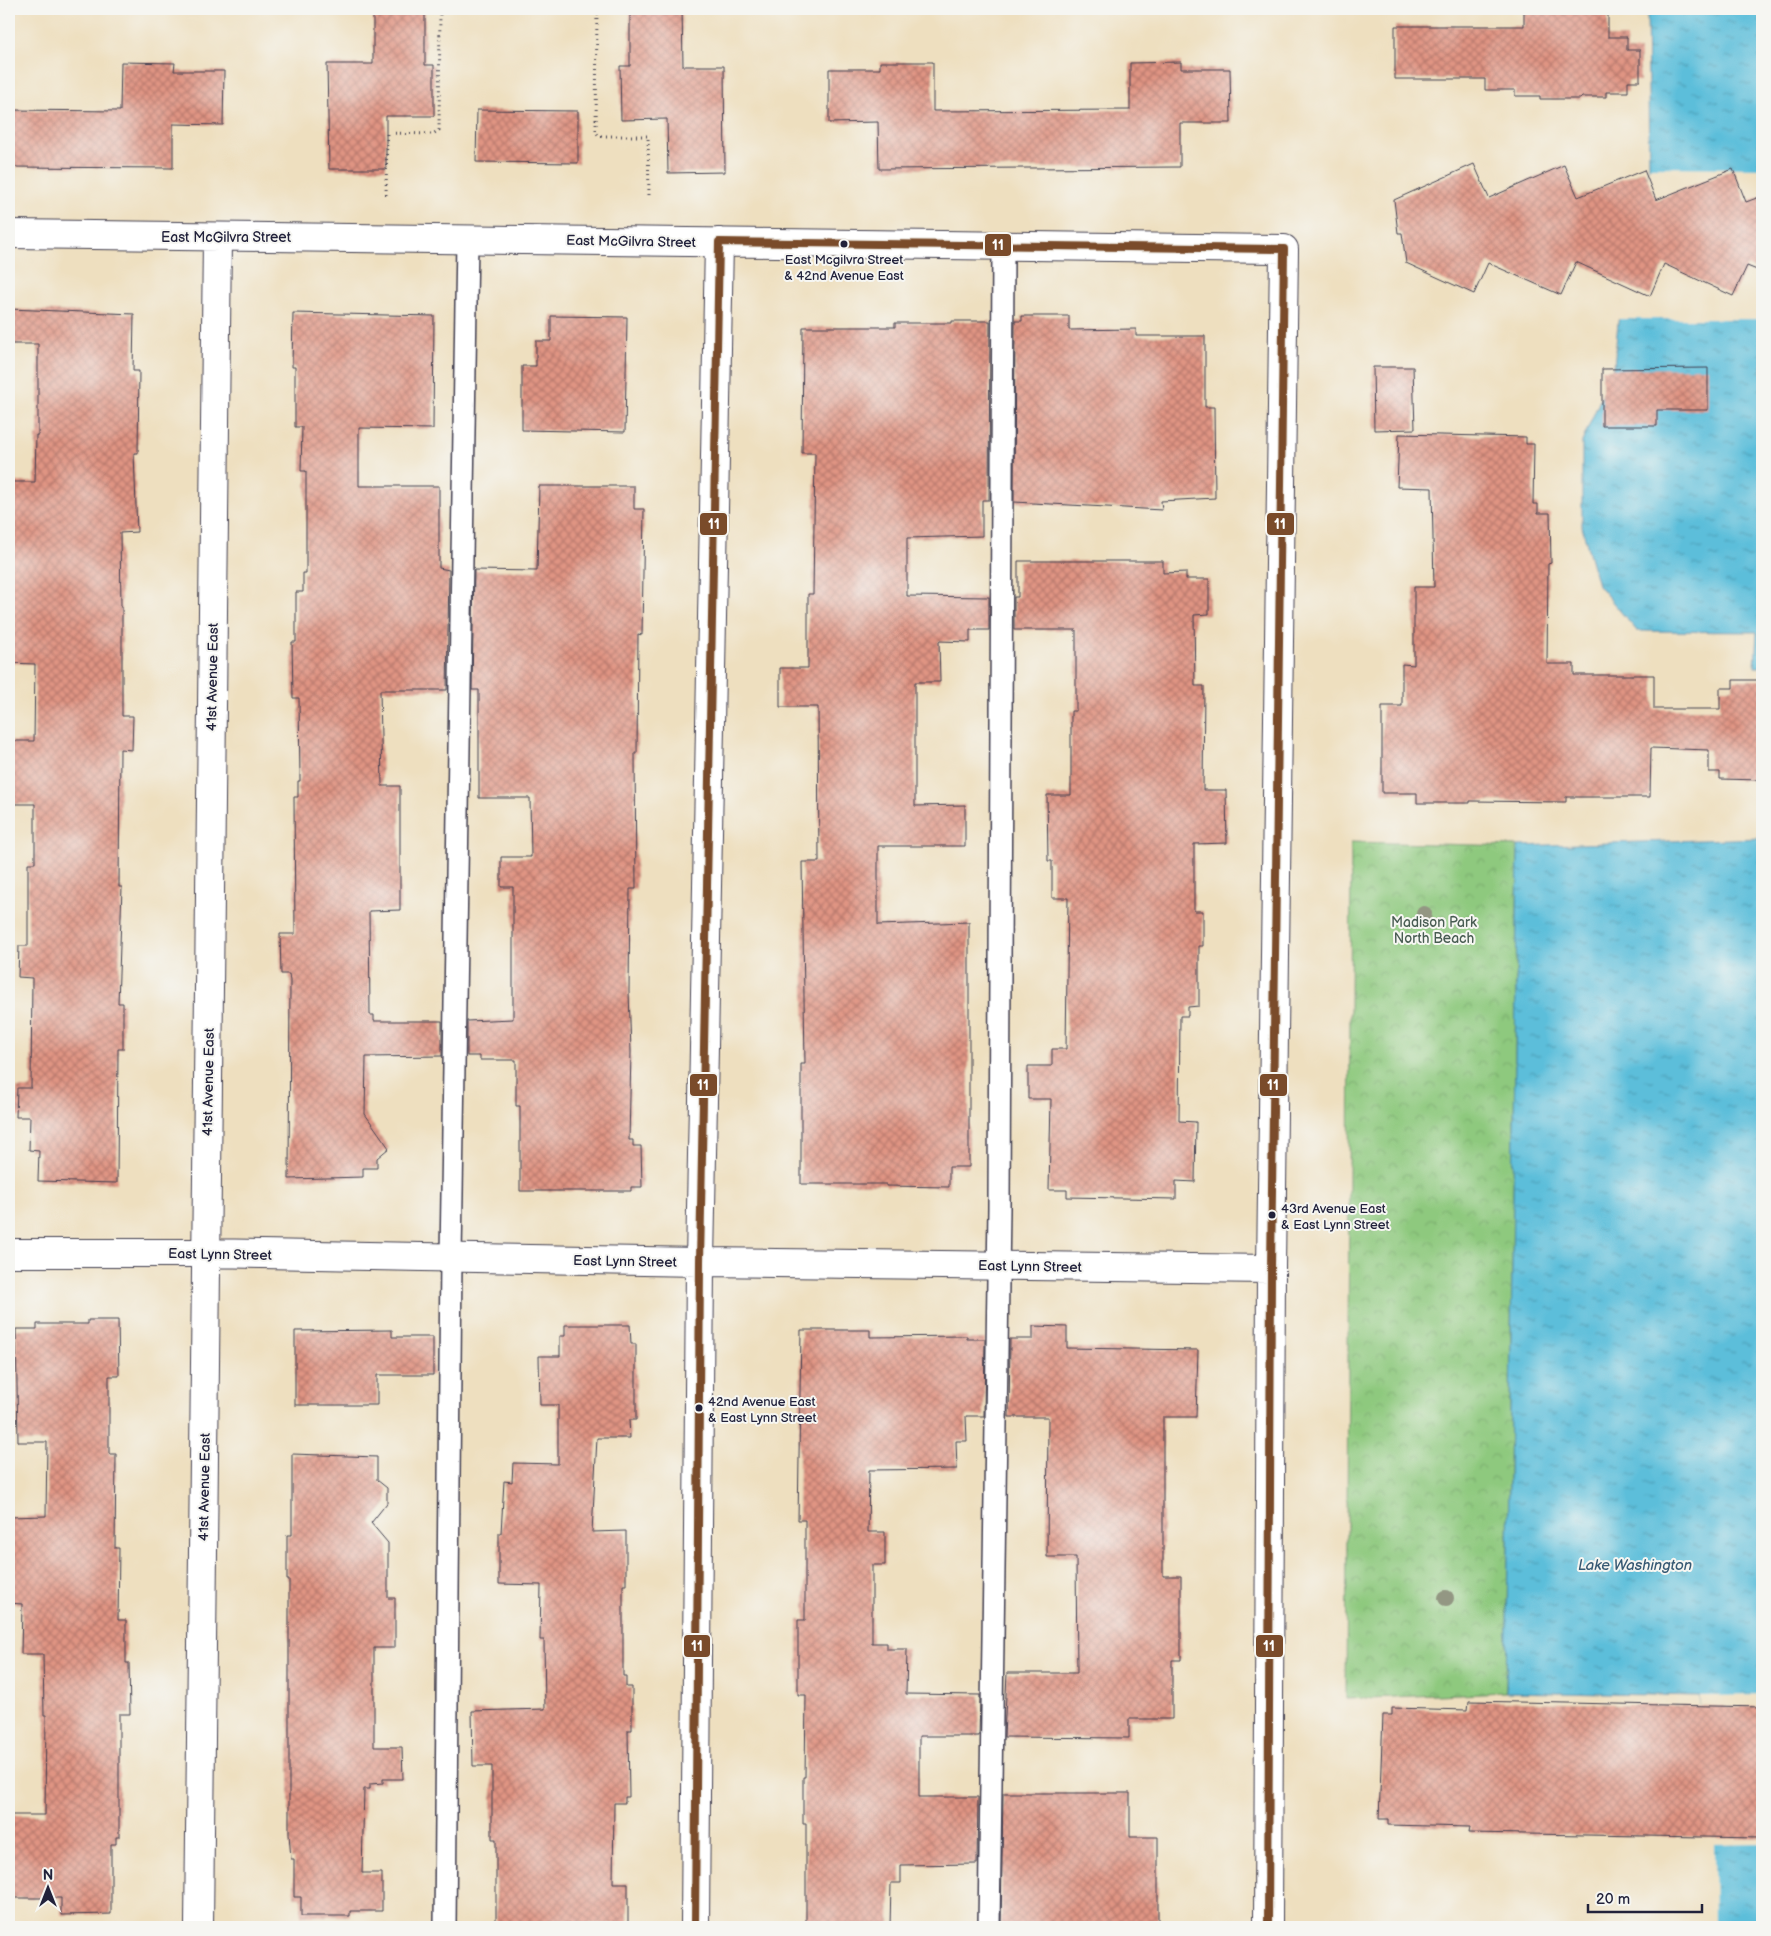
<svg xmlns="http://www.w3.org/2000/svg" width="1771" height="1936" font-family="'Balsamiq Sans',sans-serif">
<style>
.park{fill:url(#park-crowns);stroke:#58765c}
.water{fill:url(#water-ripples);stroke:#3f708a}
.pier{fill:#eedfbf}
.building{fill:url(#building-cross-hatch)}
.lines{fill:none;stroke-linecap:round;stroke-linejoin:round}
.service-casing{stroke:#413e4f;stroke-width:24}
.minor-casing{stroke:#413e4f;stroke-width:30}
.path{stroke:#413e4f;stroke-width:3;stroke-dasharray:1 4;stroke-linecap:butt}
.service{stroke:#fff;stroke-width:21}
.minor{stroke:#fff;stroke-width:28}
.bus-1-casing{stroke:#f6f6f2;stroke-width:11}
.bus-1{stroke:#7a4b2a;stroke-width:8}
.tree{fill:#939783}
.bus-dot{fill:#22223b;stroke:#f6f6f2;stroke-width:2}
.labels{text-anchor:middle;stroke-width:4;stroke-linejoin:round;paint-order:stroke}
.bus-label{font-size:13px;fill:#22223b;stroke:#f6f6f2;text-anchor:start}
.street-label{font-size:14px;fill:#22223b;stroke:#f6f6f2}
.park-label{font-size:14px;fill:#485c52;stroke:#f6f6f2}
.water-label{font-size:15px;font-style:italic;fill:#365973;stroke:#f6f6f2}
.line-badge{stroke:#f6f6f2;stroke-width:2}
.badge-label{font-size:14px;text-anchor:middle;font-weight:bold;fill:#fff}
</style>
<defs>
<pattern id="park-crowns" width="20" height="18" patternUnits="userSpaceOnUse" patternTransform="scale(1.25)"><rect width="20" height="18" fill="#8ec97e"/><path d="M2 6a3 3 0 1 1 6 0M12 15a3 3 0 1 1 6 0" fill="none" stroke="#7aac6e"/></pattern>
<pattern id="water-ripples" width="26" height="14" patternUnits="userSpaceOnUse" patternTransform="scale(1.25)"><rect width="26" height="14" fill="#5cbeda"/><path d="M2 4q2-2 4 0t4 0M15 11q2-2 4 0t4 0" fill="none" stroke="#4c9ab2"/></pattern>
<pattern id="building-cross-hatch" width="8" height="8" patternUnits="userSpaceOnUse" patternTransform="scale(1.25)"><rect width="8" height="8" fill="#e09483"/><path d="M0 0l8 8M0 8l8-8" fill="none" stroke="#b5786c"/></pattern>
</defs>
<rect width="100%" height="100%" fill="#f6f6f2"/>
<filter id="ink" filterUnits="userSpaceOnUse"><feTurbulence type="fractalNoise" baseFrequency=".02" numOctaves="2"/><feDisplacementMap in="SourceGraphic" scale="10" xChannelSelector="R" yChannelSelector="G"/><feConvolveMatrix kernelMatrix="1 2 1 2 8 2 1 2 1" color-interpolation-filters="sRGB"/></filter>
<filter id="wash" filterUnits="userSpaceOnUse"><feTurbulence type="fractalNoise" baseFrequency=".0096" numOctaves="4" result="noise"/><feDisplacementMap in="SourceGraphic" scale="20" xChannelSelector="R" yChannelSelector="G"/><feGaussianBlur stdDeviation="1.12" result="paint"/><feColorMatrix in="noise" values="0 0 0 0 0 0 0 0 0 0 0 0 0 0 0 0 0 1.4 0 .05"/><feComposite in="paint" operator="in"/></filter>
<g filter="url(#wash)">
<rect width="100%" height="100%" fill="#eedfbf"/>
<!-- park -->
<path class="park" d="M 1351,842 L 1518,846 L 1506,1692 L 1346,1699 Z"/>
<!-- water -->
<path class="water" d="M 1647,9 L 1762,9 L 1762,667 L 1755,667 L 1757,632 L 1637,631 L 1598,585 L 1582,527 L 1582,442 L 1614,367 L 1618,322 L 1649,167 Z
M 1762,838 L 1762,1927 L 1703,1927 L 1701,1696 L 1506,1692 L 1518,846 Z"/>
<!-- pier -->
<path class="pier" d="M 1649,167 L 1762,168 L 1762,319 L 1617,319 Z
M 1762,1695 L 1762,1843 L 1714,1844 L 1715,1927 L 1701,1927 L 1701,1696 Z"/>
<g id="blocks">
<!-- building -->
<path class="building" d="M 373,9 L 425,9 L 425,65 L 434,65 L 434,116 L 386,116 L 386,169 L 329,169 L 327,64 L 373,64 Z
M 630,9 L 682,9 L 683,66 L 724,66 L 725,172 L 668,173 L 667,119 L 621,120 L 620,66 L 630,66 Z
M 1524,9 L 1608,9 L 1608,37 L 1627,37 L 1627,50 L 1640,50 L 1640,81 L 1628,81 L 1628,92 L 1606,92 L 1606,97 L 1582,97 L 1580,99 L 1540,99 L 1540,96 L 1515,96 L 1515,90 L 1485,90 L 1485,79 L 1395,79 L 1395,26 L 1524,26 Z
M 121,62 L 175,63 L 174,71 L 224,71 L 223,125 L 173,124 L 173,168 L 9,167 L 9,110 L 120,111 Z
M 880,62 L 933,62 L 933,111 L 1130,110 L 1130,63 L 1181,62 L 1181,69 L 1230,69 L 1231,123 L 1180,123 L 1180,167 L 879,169 L 878,122 L 829,123 L 829,69 L 880,69 Z
M 477,110 L 578,111 L 578,163 L 476,162 Z
M 1474,164 L 1489,198 L 1564,165 L 1578,197 L 1644,170 L 1656,200 L 1733,169 L 1746,202 L 1762,196 L 1762,272 L 1747,266 L 1733,296 L 1664,264 L 1650,296 L 1576,262 L 1561,295 L 1488,263 L 1474,294 L 1406,263 L 1402,233 L 1398,233 L 1394,200 Z
M 9,309 L 134,314 L 133,371 L 139,371 L 138,453 L 134,453 L 137,532 L 120,533 L 121,606 L 122,606 L 122,716 L 133,716 L 132,750 L 120,749 L 119,887 L 122,887 L 118,1003 L 123,1003 L 123,1049 L 118,1049 L 117,1183 L 38,1181 L 39,1151 L 29,1150 L 30,1117 L 16,1117 L 17,1088 L 31,1088 L 32,978 L 18,977 L 19,946 L 28,946 L 28,863 L 35,863 L 35,804 L 9,804 L 9,741 L 34,741 L 35,664 L 9,663 L 9,482 L 35,482 L 36,435 L 38,435 L 38,344 L 9,344 Z
M 293,313 L 434,316 L 433,429 L 359,428 L 359,486 L 439,486 L 439,568 L 449,570 L 447,690 L 380,690 L 382,786 L 400,786 L 400,910 L 369,911 L 370,1015 L 374,1015 L 374,1021 L 442,1021 L 442,1056 L 366,1057 L 365,1114 L 389,1148 L 377,1158 L 377,1168 L 363,1168 L 363,1177 L 289,1179 L 290,981 L 289,974 L 281,974 L 280,934 L 295,934 L 294,797 L 298,797 L 298,781 L 300,781 L 299,698 L 293,698 L 292,642 L 296,642 L 296,592 L 303,592 L 303,573 L 306,573 L 306,471 L 301,471 L 302,427 L 295,427 L 295,367 L 292,367 Z
M 551,316 L 627,317 L 625,432 L 522,430 L 522,366 L 536,366 L 536,341 L 551,341 Z
M 1022,316 L 1069,316 L 1069,330 L 1136,329 L 1136,336 L 1205,336 L 1205,407 L 1214,407 L 1215,498 L 1161,501 L 1162,510 L 1014,502 L 1015,321 L 1022,321 Z
M 952,321 L 990,321 L 989,500 L 982,500 L 982,536 L 907,538 L 907,596 L 989,597 L 989,630 L 970,630 L 970,642 L 939,641 L 940,682 L 915,682 L 915,806 L 965,805 L 965,846 L 878,846 L 878,925 L 969,922 L 969,1167 L 949,1167 L 949,1187 L 886,1186 L 886,1184 L 801,1184 L 801,1064 L 805,1064 L 802,862 L 819,862 L 818,707 L 780,707 L 780,668 L 808,668 L 808,594 L 813,594 L 815,453 L 802,453 L 803,327 L 895,327 L 895,323 L 952,323 Z
M 1373,367 L 1413,367 L 1415,429 L 1374,430 Z
M 1708,368 L 1708,410 L 1657,410 L 1657,426 L 1602,426 L 1602,369 Z
M 1399,434 L 1526,437 L 1526,444 L 1534,444 L 1533,504 L 1538,504 L 1538,513 L 1550,513 L 1551,563 L 1548,564 L 1547,664 L 1574,664 L 1574,675 L 1654,675 L 1654,709 L 1720,709 L 1720,688 L 1733,688 L 1733,680 L 1762,680 L 1762,780 L 1720,779 L 1720,772 L 1709,772 L 1709,750 L 1651,748 L 1650,797 L 1566,797 L 1566,802 L 1470,801 L 1470,803 L 1417,803 L 1417,793 L 1382,793 L 1382,706 L 1402,706 L 1402,664 L 1414,665 L 1414,587 L 1434,587 L 1432,488 L 1397,487 Z
M 539,486 L 634,486 L 634,509 L 644,509 L 642,635 L 638,634 L 637,753 L 635,753 L 636,889 L 630,889 L 629,991 L 631,1052 L 629,1140 L 633,1140 L 633,1146 L 641,1146 L 642,1187 L 631,1187 L 631,1191 L 520,1191 L 520,1106 L 516,1106 L 516,1060 L 480,1060 L 480,1056 L 467,1056 L 467,1021 L 513,1019 L 513,887 L 501,887 L 501,857 L 531,857 L 530,798 L 479,798 L 479,690 L 472,690 L 474,570 L 537,571 Z
M 1018,561 L 1163,561 L 1163,573 L 1186,572 L 1186,579 L 1209,579 L 1209,614 L 1194,615 L 1195,686 L 1204,686 L 1203,790 L 1226,790 L 1227,843 L 1194,844 L 1194,911 L 1203,911 L 1203,946 L 1199,946 L 1199,1006 L 1188,1007 L 1188,1016 L 1180,1016 L 1179,1121 L 1196,1122 L 1195,1182 L 1176,1181 L 1176,1199 L 1067,1197 L 1067,1190 L 1049,1190 L 1051,1099 L 1028,1099 L 1028,1066 L 1052,1066 L 1052,1049 L 1066,1049 L 1068,898 L 1052,898 L 1052,861 L 1048,861 L 1047,795 L 1071,795 L 1071,711 L 1076,711 L 1076,630 L 1014,630 L 1014,597 L 1018,597 Z
M 88,1320 L 118,1320 L 119,1376 L 109,1376 L 109,1454 L 116,1454 L 115,1548 L 119,1548 L 118,1620 L 126,1620 L 126,1663 L 129,1663 L 130,1714 L 119,1714 L 119,1837 L 116,1837 L 116,1844 L 111,1844 L 111,1914 L 61,1915 L 61,1898 L 9,1898 L 9,1815 L 45,1815 L 46,1715 L 44,1715 L 43,1654 L 21,1654 L 22,1604 L 9,1603 L 9,1517 L 46,1516 L 47,1442 L 18,1442 L 16,1329 L 37,1329 L 37,1324 L 88,1324 Z
M 565,1325 L 630,1325 L 631,1344 L 636,1344 L 636,1420 L 629,1420 L 630,1438 L 597,1438 L 592,1532 L 626,1531 L 626,1585 L 623,1585 L 623,1676 L 626,1676 L 626,1687 L 632,1687 L 632,1730 L 628,1730 L 629,1797 L 625,1797 L 625,1803 L 614,1803 L 613,1883 L 628,1883 L 628,1924 L 496,1924 L 496,1839 L 492,1839 L 492,1766 L 473,1766 L 472,1711 L 545,1709 L 544,1640 L 540,1640 L 541,1585 L 499,1584 L 499,1533 L 501,1533 L 504,1481 L 512,1482 L 513,1463 L 558,1464 L 558,1405 L 540,1405 L 539,1356 L 560,1356 L 560,1336 L 565,1336 Z
M 1033,1326 L 1067,1327 L 1067,1348 L 1198,1350 L 1196,1417 L 1163,1417 L 1163,1576 L 1181,1576 L 1181,1660 L 1172,1660 L 1172,1719 L 1129,1719 L 1129,1738 L 1004,1737 L 1007,1673 L 1077,1673 L 1076,1557 L 1047,1557 L 1048,1417 L 1009,1417 L 1010,1339 L 1033,1339 Z
M 392,1330 L 392,1337 L 433,1337 L 433,1375 L 377,1375 L 377,1405 L 295,1405 L 295,1331 Z
M 801,1330 L 870,1330 L 870,1337 L 967,1336 L 967,1339 L 985,1339 L 984,1416 L 966,1416 L 967,1441 L 956,1441 L 957,1469 L 869,1470 L 868,1532 L 885,1532 L 885,1565 L 872,1565 L 872,1643 L 887,1643 L 887,1649 L 907,1649 L 906,1694 L 980,1695 L 979,1736 L 919,1736 L 919,1797 L 978,1797 L 977,1864 L 901,1865 L 901,1883 L 891,1883 L 890,1927 L 806,1927 L 806,1824 L 803,1824 L 803,1777 L 805,1777 L 806,1695 L 798,1695 L 798,1620 L 805,1620 L 805,1520 L 798,1520 Z
M 292,1454 L 377,1457 L 377,1480 L 387,1488 L 387,1503 L 371,1523 L 388,1543 L 388,1598 L 395,1598 L 395,1648 L 374,1648 L 374,1747 L 402,1747 L 403,1779 L 383,1779 L 383,1783 L 370,1784 L 370,1789 L 364,1789 L 362,1873 L 382,1873 L 382,1911 L 350,1911 L 350,1916 L 301,1916 L 301,1897 L 294,1897 L 294,1859 L 291,1859 L 289,1834 L 289,1580 L 287,1580 L 287,1535 L 292,1535 Z
M 1469,1701 L 1762,1707 L 1762,1832 L 1761,1832 L 1761,1838 L 1469,1833 L 1470,1827 L 1388,1825 L 1388,1819 L 1379,1819 L 1383,1715 L 1392,1715 L 1392,1708 L 1468,1710 Z
M 1003,1793 L 1130,1793 L 1130,1837 L 1158,1837 L 1158,1927 L 1001,1927 Z"/>
</g>
</g>
<g filter="url(#ink)">
<use href="#blocks" fill-opacity="0" stroke="#413e4f" stroke-width="1"/>
<g class="lines">
<!-- service casing -->
<g class="service-casing">
<path id="service" d="M 445,1927 L 451,1257 L 467,240
M 989,1927 L 999,1208 L 1003,246"/>
</g>
<!-- minor casing -->
<g class="minor-casing">
<path id="minor" d="M 9,234 L 1284,249 L 1271,1269 L 1268,1927
M 9,1253 L 206,1253 L 700,1262 L 1271,1269
M 199,1927 L 217,237
M 695,1927 L 700,1262 L 719,242"/>
</g>
<!-- path -->
<path class="path" d="M 597,9 L 596,132 L 599,136 L 648,136 L 649,196
M 386,195 L 387,133 L 433,134 L 439,130 L 440,9"/>
<!-- service -->
<use href="#service" class="service"/>
<!-- minor -->
<use href="#minor" class="minor"/>
<!-- bus-1 casing -->
<g class="bus-1-casing">
<path id="bus-1" d="M 695,1927 L 700,1262 L 719,242 L 1284,249 L 1271,1269 L 1268,1927"/>
</g>
<!-- bus-1 -->
<use href="#bus-1" class="bus-1"/>
</g>
<!-- trees -->
<g class="tree">
<circle cx="1424" cy="914" r="8"/>
<circle cx="1446" cy="1598" r="8"/>
</g>
</g>
<!-- markers -->
<g class="bus-dot">
<circle cx="844" cy="244" r="4.5"/>
<circle cx="1272" cy="1215" r="4.5"/>
<circle cx="699" cy="1408" r="4.5"/>
</g>
<g class="labels">
<!-- bus labels -->
<g class="bus-label">
<text x="844" y="264" text-anchor="middle">East Mcgilvra Street<tspan x="844" dy="16">&amp; 42nd Avenue East</tspan></text>
<text x="1281" y="1213">43rd Avenue East<tspan x="1281" dy="16">&amp; East Lynn Street</tspan></text>
<text x="708" y="1406">42nd Avenue East<tspan x="708" dy="16">&amp; East Lynn Street</tspan></text>
</g>
<!-- street labels -->
<g class="street-label">
<text x="226" y="242">East McGilvra Street</text>
<text transform="translate(631 241) rotate(1)" y="5">East McGilvra Street</text>
<text transform="translate(212 677) rotate(-89)" y="5">41st Avenue East</text>
<text transform="translate(208 1082) rotate(-89)" y="5">41st Avenue East</text>
<text transform="translate(220 1254) rotate(1)" y="5">East Lynn Street</text>
<text transform="translate(625 1261) rotate(1)" y="5">East Lynn Street</text>
<text transform="translate(1030 1266) rotate(1)" y="5">East Lynn Street</text>
<text transform="translate(204 1487) rotate(-89)" y="5">41st Avenue East</text>
</g>
<!-- park labels -->
<g class="park-label">
<text x="1434" y="927">Madison Park<tspan x="1434" dy="16">North Beach</tspan></text>
</g>
<!-- water labels -->
<g class="water-label">
<text x="1635" y="1570">Lake Washington</text>
</g>
</g>
<g class="line-badge">
<rect x="984" y="233" width="28" height="24" rx="5" fill="#7a4b2a"/>
<rect x="1266" y="512" width="29" height="24" rx="5" fill="#7a4b2a"/>
<rect x="699" y="512" width="29" height="24" rx="5" fill="#7a4b2a"/>
<rect x="1259" y="1073" width="29" height="24" rx="5" fill="#7a4b2a"/>
<rect x="689" y="1073" width="29" height="24" rx="5" fill="#7a4b2a"/>
<rect x="1255" y="1634" width="29" height="24" rx="5" fill="#7a4b2a"/>
<rect x="683" y="1634" width="28" height="24" rx="5" fill="#7a4b2a"/>
</g>
<g class="badge-label">
<text x="998" y="250">11</text>
<text x="1280" y="529">11</text>
<text x="714" y="529">11</text>
<text x="1273" y="1090">11</text>
<text x="703" y="1090">11</text>
<text x="1269" y="1651">11</text>
<text x="697" y="1651">11</text>
</g>
<!-- margin -->
<rect width="1771" height="1936" fill="none" stroke="#f6f6f2" stroke-width="30"/>
<!-- north arrow -->
<g transform="translate(48 1888)" stroke="#f6f6f2" stroke-width="4" paint-order="stroke">
<path d="M0-4L9 19L0 12L-9 19Z" fill="#22223b"/>
<text y="-8" font-size="14" font-weight="bold" text-anchor="middle" fill="#22223b">N</text>
</g>
<!-- scale -->
<path d="M1588 1904v8h114v-8" fill="none" stroke="#22223b" stroke-width="2.5"/>
<text x="1596" y="1904" font-size="15" fill="#22223b" stroke="#f6f6f2" stroke-width="4" paint-order="stroke">20 m</text>
</svg>
